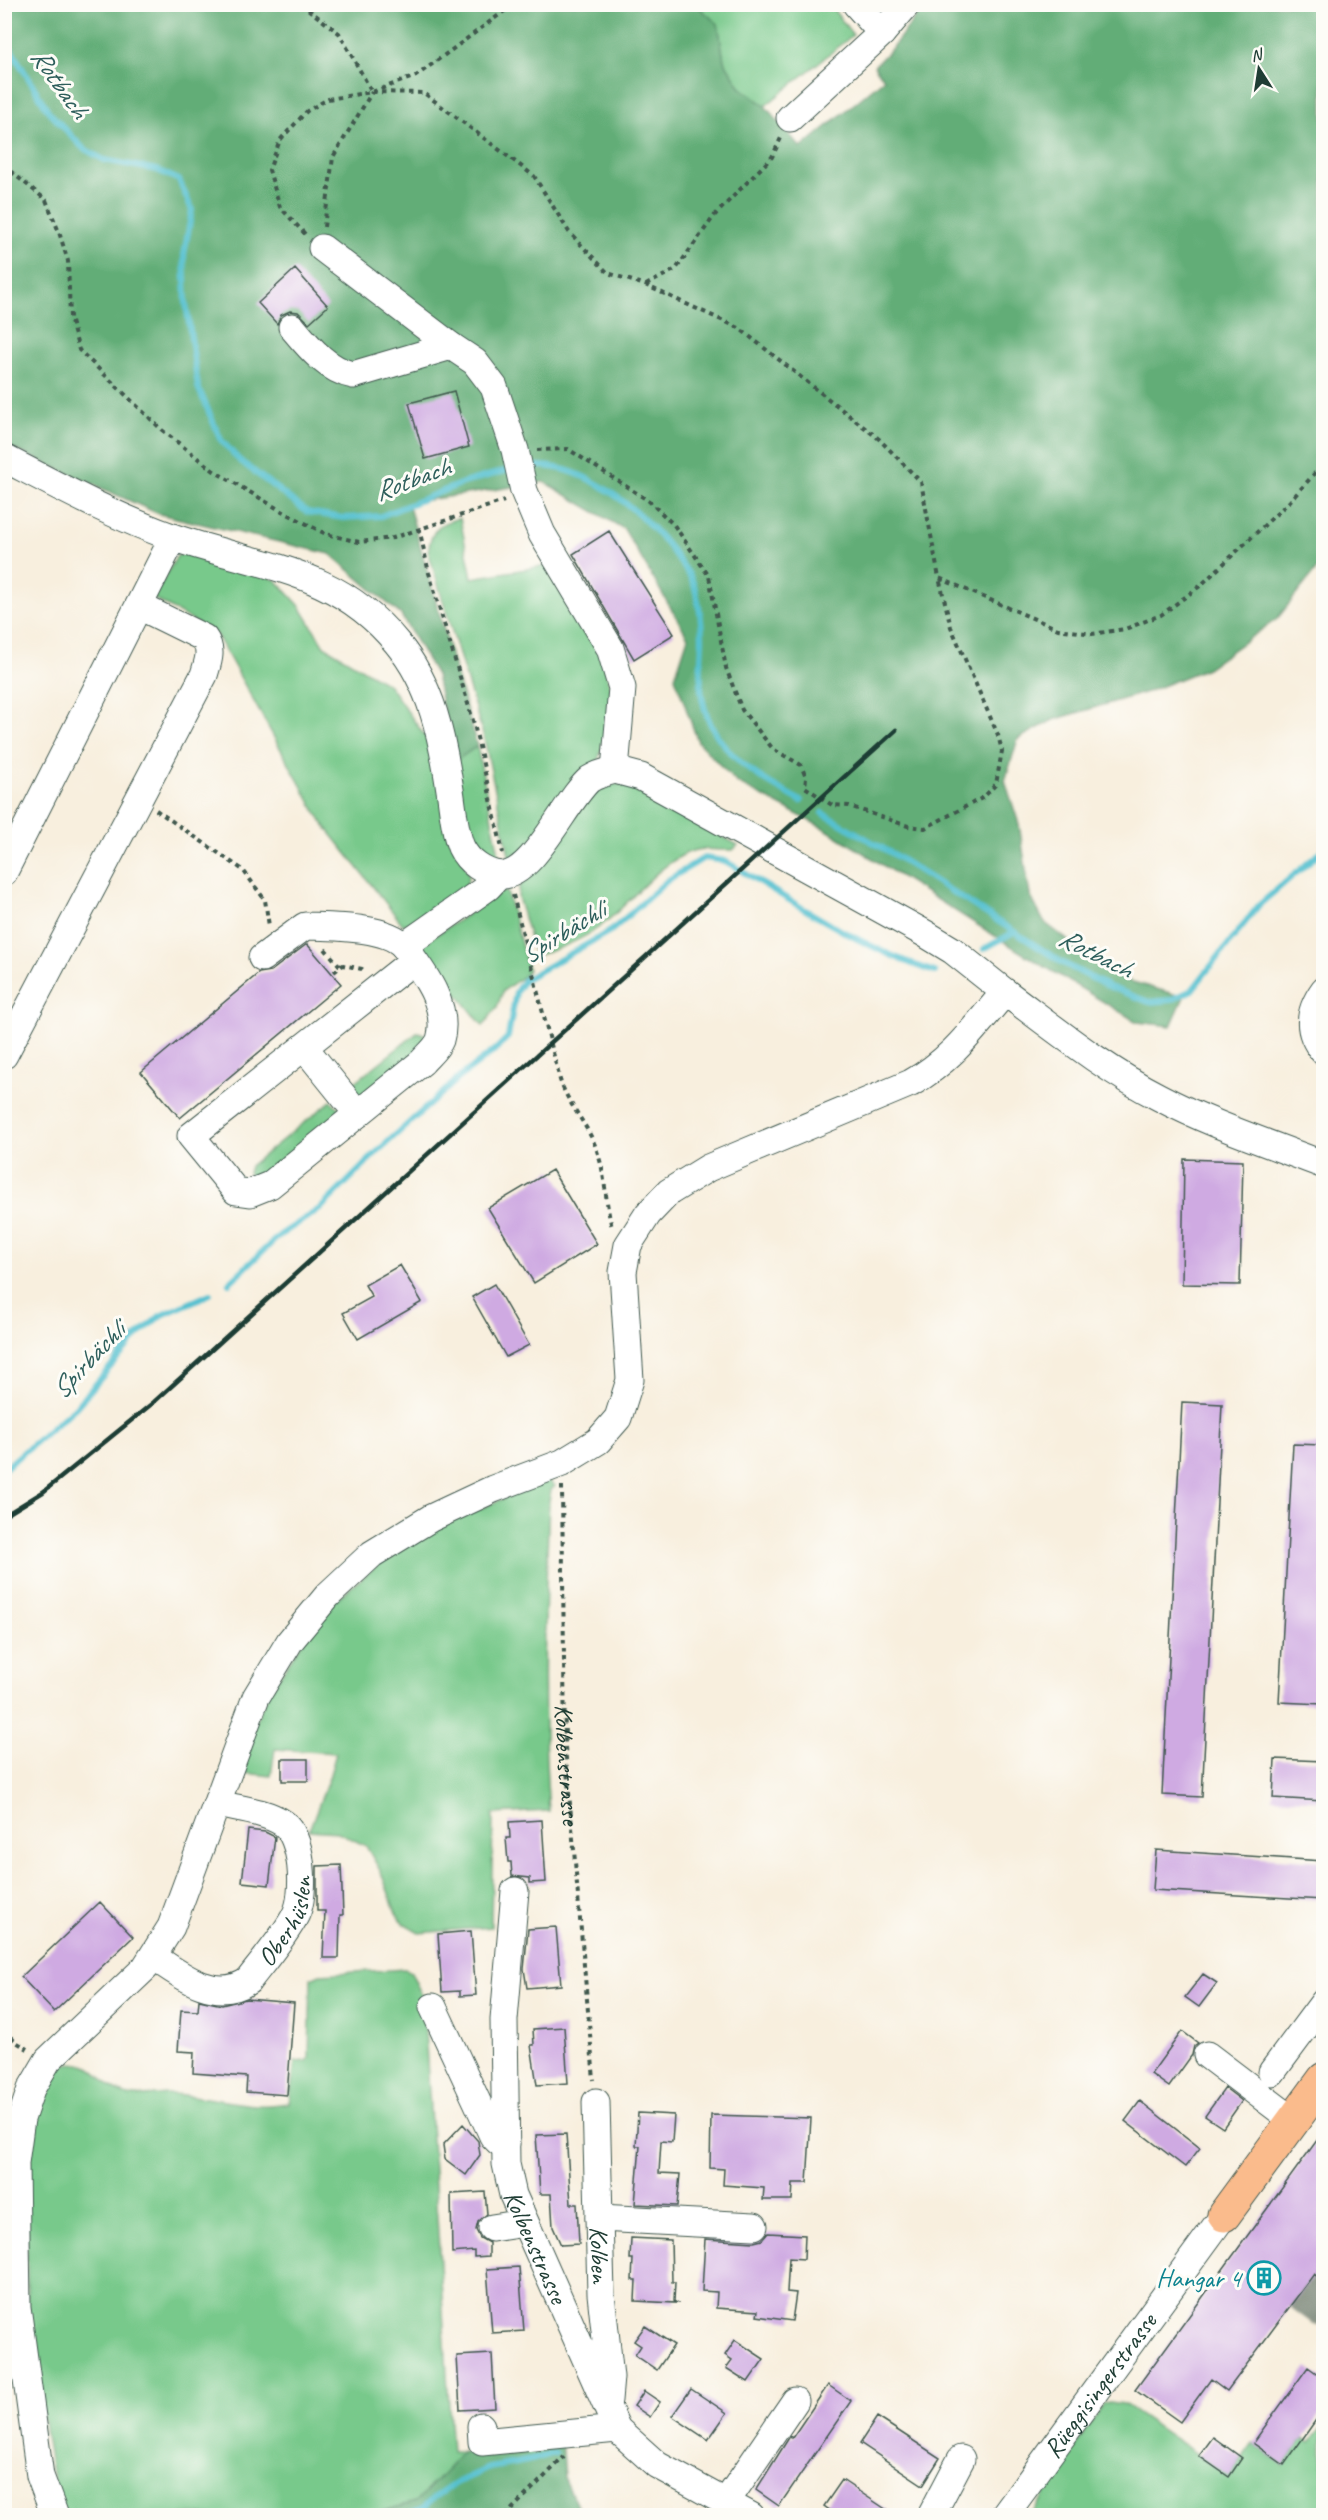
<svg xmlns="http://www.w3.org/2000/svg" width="1328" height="2520" font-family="Caveat,sans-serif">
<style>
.green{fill:#78c98b;stroke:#4c8360;stroke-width:1.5}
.forest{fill:#62ad77;stroke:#407556;stroke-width:1.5}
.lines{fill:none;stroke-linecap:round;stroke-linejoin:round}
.stream{stroke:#56c1d0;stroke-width:6}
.taxiway{stroke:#8c9689;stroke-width:52}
.building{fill:#cfaae2}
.minor-casing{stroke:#40584e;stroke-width:29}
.major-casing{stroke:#40584e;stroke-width:35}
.path{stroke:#40584e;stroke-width:4;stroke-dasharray:4.5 4.5;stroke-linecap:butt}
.minor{stroke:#fff;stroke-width:27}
.major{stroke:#fabb8c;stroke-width:33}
.rail{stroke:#1f3d34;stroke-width:4.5}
.labels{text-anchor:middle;stroke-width:6;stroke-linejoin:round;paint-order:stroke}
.street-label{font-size:26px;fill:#1f3d34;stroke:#fdfcf7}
.culture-label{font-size:26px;fill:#0d838f;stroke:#fdfcf7;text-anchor:end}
.water-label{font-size:27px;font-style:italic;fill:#2d5e5b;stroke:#fdfcf7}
</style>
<rect width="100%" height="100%" fill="#fdfcf7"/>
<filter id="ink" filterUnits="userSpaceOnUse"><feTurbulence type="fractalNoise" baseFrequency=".0167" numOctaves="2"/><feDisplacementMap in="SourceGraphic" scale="12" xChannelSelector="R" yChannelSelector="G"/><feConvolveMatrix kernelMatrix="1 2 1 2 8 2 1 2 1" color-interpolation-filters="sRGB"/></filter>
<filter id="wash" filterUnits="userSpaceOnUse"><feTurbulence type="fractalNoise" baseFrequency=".008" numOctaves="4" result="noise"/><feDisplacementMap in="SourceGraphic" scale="24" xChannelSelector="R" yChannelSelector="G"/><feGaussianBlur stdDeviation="1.35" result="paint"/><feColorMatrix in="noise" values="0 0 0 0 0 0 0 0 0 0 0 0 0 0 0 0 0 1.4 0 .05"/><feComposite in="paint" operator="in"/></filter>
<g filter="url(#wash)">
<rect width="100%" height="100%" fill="#f8efde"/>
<!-- green -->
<path class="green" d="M 696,5 L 830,5 L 853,35 L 765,106 L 741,88 L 724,61 L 718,24 Z
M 460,518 L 472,578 L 550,565 L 605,663 L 611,691 L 606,734 L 598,761 L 520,855 L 516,853 L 510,860 L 484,738 L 428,551 C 432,529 438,523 460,518 Z
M 193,551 L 276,580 L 299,605 L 324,646 L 389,685 L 434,749 L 469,875 L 465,892 L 419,920 L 403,925 L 321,821 L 216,634 L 153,598 L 177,556 Z
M 477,746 L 500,859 L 500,862 L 478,853 L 469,842 L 454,762 Z
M 610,784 L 622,784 L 634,789 L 738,845 L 733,850 C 717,851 702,846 687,853 C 651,870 630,905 598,928 C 580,941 556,950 535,956 L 518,897 L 519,887 L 546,854 L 585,800 L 601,788 Z
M 503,891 L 507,892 L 528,969 L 525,975 L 503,991 L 497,1007 L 483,1026 L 419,946 Z
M 418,1032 L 427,1035 L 429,1042 L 362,1098 L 349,1087 Z
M 331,1101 L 343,1112 L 258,1181 L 254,1180 L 248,1173 L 250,1166 Z
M 547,1479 L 555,1486 L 551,1490 L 549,1501 C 545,1604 541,1708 549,1811 L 493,1814 L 491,1927 L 419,1933 L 405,1925 L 396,1913 L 381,1872 L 366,1846 L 338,1832 L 309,1830 L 329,1778 L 336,1753 L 275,1749 L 271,1776 L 244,1773 L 234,1797 L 252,1729 L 269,1692 L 325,1609 L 405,1542 Z
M 406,1969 L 411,1972 L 423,1998 L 452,2452 L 463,2452 L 416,2502 L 366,2516 L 64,2515 L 56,2499 L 27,2312 L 27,2142 L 35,2104 L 58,2065 C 101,2056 96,2085 125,2094 C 139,2099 155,2094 170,2094 C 199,2095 228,2103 257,2105 C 267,2106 278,2104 289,2103 L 295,2062 L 307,2061 L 309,2058 L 311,1978 L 320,1974 Z
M 1110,2402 L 1124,2404 L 1229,2476 L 1253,2443 L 1284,2465 L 1303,2438 L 1310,2442 L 1323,2425 L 1323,2515 L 1029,2516 L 1104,2403 Z"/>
<!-- forest -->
<path class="forest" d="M 5,5 L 696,5 L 718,24 L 724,61 L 741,88 L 765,106 L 801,148 L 884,79 L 874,66 L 891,49 L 925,5 L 1323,5 L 1323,561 L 1277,619 L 1207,668 L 1147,692 L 1053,720 L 1018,739 L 1005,781 L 1019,824 L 1030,895 L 1044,922 L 1116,977 L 1184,997 L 1171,1026 L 1137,1022 L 1022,953 L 827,830 L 737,783 L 698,742 L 675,677 L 688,637 L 624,529 L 544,482 L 408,503 L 477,746 L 454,762 L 436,675 L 401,615 L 330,554 L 159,514 L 5,445 Z
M 561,2439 L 564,2477 L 581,2515 L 366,2516 L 416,2502 L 463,2452 Z"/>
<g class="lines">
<!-- stream -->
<path class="stream" d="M 4,38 L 49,112 L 83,148 L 104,160 L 157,170 L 179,180 L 192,210 L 184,255 L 186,303 L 198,387 L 221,440 L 239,460 L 307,512 L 343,518 L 381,516 L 463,483 L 512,469
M 525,467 C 583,458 646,514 677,558 C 683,566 691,575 694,585 C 699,602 702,621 702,639 C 701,672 696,695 712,727 C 731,763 766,782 801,801
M 822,813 L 893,854 L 1063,963 L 1107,986 L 1149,1002 L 1171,1000 L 1192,990 L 1259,905 L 1324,849
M 984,949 L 1014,932
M 229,1283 L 280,1235 L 321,1208 L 379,1150 L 460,1077 L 495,1050 L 508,1037 L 516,992 L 524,980 L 612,930 L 668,880 L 704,858 L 725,861 C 792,901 860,948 935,972
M 4,1469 L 76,1407 L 136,1337 L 160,1316 L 210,1294
M 404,2516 L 423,2509 L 432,2499 L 456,2483 L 489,2468 L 532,2460 L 555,2453"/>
<!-- taxiway -->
<path class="taxiway" d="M 1309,2289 L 1324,2300"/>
</g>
<g id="blocks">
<!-- building -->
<path class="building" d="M 295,269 L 328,306 L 309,323 L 298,312 L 290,311 L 281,315 L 277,324 L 258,303 Z
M 454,391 L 469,447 L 425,459 L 409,403 Z
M 609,531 L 674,634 L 634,659 L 573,554 Z
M 307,944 L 341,984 L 180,1118 L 141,1072 L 259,973 L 271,971 Z
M 1184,1159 L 1243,1161 L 1240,1285 L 1182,1284 Z
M 552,1170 L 597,1244 L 534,1283 L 488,1208 Z
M 400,1265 L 422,1302 L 358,1339 L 343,1313 L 372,1297 L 365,1285 Z
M 494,1284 L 529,1345 L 506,1357 L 472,1297 Z
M 1182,1402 L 1222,1404 L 1202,1797 L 1162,1795 Z
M 1293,1444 L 1323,1445 L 1323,1704 L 1279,1702 Z
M 282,1759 L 308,1759 L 308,1781 L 282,1781 Z
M 1275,1759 L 1323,1761 L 1323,1801 L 1273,1798 Z
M 542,1820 L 546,1882 L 530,1883 L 530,1878 L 512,1876 L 511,1862 L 508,1862 L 506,1838 L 510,1838 L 509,1822 Z
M 248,1830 L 265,1832 L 275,1837 L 269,1885 L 242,1882 Z
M 1156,1850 L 1323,1861 L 1323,1900 L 1153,1890 Z
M 341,1865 L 343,1915 L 340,1915 L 339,1958 L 323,1958 L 325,1911 L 317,1911 L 317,1866 Z
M 100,1902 L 133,1937 L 54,2012 L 21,1977 Z
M 556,1927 L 561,1985 L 527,1988 L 524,1969 L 528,1929 Z
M 471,1931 L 476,1995 L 460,1996 L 460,1991 L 442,1992 L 438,1934 Z
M 1203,1974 L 1217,1983 L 1199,2007 L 1185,1997 Z
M 246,1999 L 294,2003 L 287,2095 L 246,2092 L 247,2077 L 193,2073 L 194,2052 L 178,2051 L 181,2010 L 198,2011 L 199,2000 L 222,2005 Z
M 564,2027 L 568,2083 L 537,2085 L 531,2045 L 534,2045 L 533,2029 Z
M 1182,2031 L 1198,2043 L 1194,2046 L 1192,2055 L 1169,2087 L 1151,2074 Z
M 1225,2088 L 1242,2101 L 1223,2128 L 1205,2116 Z
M 1140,2101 L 1200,2148 L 1185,2167 L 1125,2121 Z
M 638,2113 L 674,2115 L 672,2142 L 661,2141 L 659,2173 L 680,2174 L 677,2206 L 635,2204 L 640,2146 L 636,2146 Z
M 711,2115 L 811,2118 L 807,2183 L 793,2183 L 792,2200 L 763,2200 L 764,2188 L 723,2185 L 724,2169 L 710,2168 Z
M 463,2124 L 478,2141 L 480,2155 L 466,2175 L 445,2159 L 443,2145 Z
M 1323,2132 L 1323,2281 L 1314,2274 L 1227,2391 L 1211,2379 L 1180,2422 L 1135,2390 Z
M 566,2134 L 571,2204 L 577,2204 L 579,2244 L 561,2245 L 553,2227 L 551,2194 L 540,2194 L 536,2135 Z
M 485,2192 L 487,2214 L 478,2222 L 476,2230 L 480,2238 L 489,2243 L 489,2256 L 474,2257 L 474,2251 L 452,2253 L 451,2194 Z
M 768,2233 L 805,2235 L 804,2259 L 789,2258 L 787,2292 L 796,2293 L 792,2321 L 757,2316 L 758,2311 L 716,2308 L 717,2292 L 702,2291 L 705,2239 L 754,2242 L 762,2240 Z
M 631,2238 L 671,2240 L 672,2282 L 675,2282 L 674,2301 L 677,2303 L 635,2301 L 636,2280 L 632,2280 L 633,2259 L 630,2259 Z
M 519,2267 L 524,2331 L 492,2333 L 487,2269 Z
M 645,2326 L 674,2345 L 657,2370 L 635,2355 L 641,2346 L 634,2341 Z
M 735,2340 L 764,2359 L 748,2382 L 726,2368 L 732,2360 L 725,2355 Z
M 492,2354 L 495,2408 L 460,2410 L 457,2356 Z
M 1308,2367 L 1323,2378 L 1323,2410 L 1284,2465 L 1253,2443 Z
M 828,2385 L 851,2401 L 779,2506 L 756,2490 L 790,2436 L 792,2438 Z
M 691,2389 L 727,2413 L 708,2440 L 672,2416 Z
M 644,2391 L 660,2402 L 650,2417 L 634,2406 Z
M 877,2417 L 940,2458 L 923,2485 L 860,2443 Z
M 1213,2437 L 1242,2458 L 1229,2477 L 1199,2456 Z
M 842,2480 L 896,2516 L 838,2516 L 824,2506 Z"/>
</g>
</g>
<g filter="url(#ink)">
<use href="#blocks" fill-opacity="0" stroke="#40584e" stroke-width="1.5"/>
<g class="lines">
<!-- minor casing -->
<g class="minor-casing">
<g id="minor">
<path d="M 856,4 L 882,33 L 907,4"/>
<path d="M 790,118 L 882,33"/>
<path d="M 322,248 L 451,346 L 475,362 L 494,387 L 515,450 L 524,491 L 542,534 L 610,648 L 622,688 L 615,770 L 641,777 L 924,933 L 952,950 L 1005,992"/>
<path d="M 292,327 C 308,346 327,370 353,375 L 451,346"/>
<path d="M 4,458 C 60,487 113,516 172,537 C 258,567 335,567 397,643 C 432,685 442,737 450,790 C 453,808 454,830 461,847 C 468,862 484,873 500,875 C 532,879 566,799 590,779 C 598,774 606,772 615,770"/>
<path d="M 4,872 L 173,538"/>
<path d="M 404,946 C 423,972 450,1006 440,1040 C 437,1048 427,1056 422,1062 L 270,1185 L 250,1193 L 236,1191 L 191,1136 L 414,960"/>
<path d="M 262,958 L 305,926 C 331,927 386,926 404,946 L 488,887 L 499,875"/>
<path d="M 1324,990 C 1308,1012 1306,1031 1324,1052"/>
<path d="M 304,1047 L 358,1114"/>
<path d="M 4,1055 L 204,675 C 208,662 213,650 204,638 L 139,606"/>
<path id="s2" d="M 515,1891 L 504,2020 L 506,2164 L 513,2195 L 617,2429 L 657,2465 L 751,2516"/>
<path id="s3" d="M 154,1957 C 180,1975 216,2003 248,1981 C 262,1963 287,1933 296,1914 C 306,1893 303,1837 283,1823 C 265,1811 238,1809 218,1804"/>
<path d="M 433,2007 L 493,2136 L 499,2142 L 506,2143"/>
<path d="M 1207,2055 L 1294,2121"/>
<path d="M 1272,2072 L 1324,2002"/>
<path id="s4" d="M 596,2102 L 601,2294 L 610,2377 L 608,2400"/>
<path d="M 599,2218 L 754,2226"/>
<path d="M 492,2228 L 525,2223"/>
<path d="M 481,2426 L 482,2442 L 617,2429"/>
<path d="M 726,2502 L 795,2401"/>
<path d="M 55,2516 L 40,2476 L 17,2307 L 15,2163 L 21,2119 L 31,2089 L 48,2060 L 145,1968 L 171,1927 L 256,1697 L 290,1641 L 328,1595 L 372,1554 L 431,1518 L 493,1489 L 562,1463 L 598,1441 L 618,1418 L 630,1380 L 623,1272 L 628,1245 L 648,1214 L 669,1192 L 708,1168 L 911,1083 C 952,1060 974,1028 1005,992 C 1055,1029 1104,1069 1159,1097 C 1212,1125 1268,1143 1324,1165"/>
<path d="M 931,2516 L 961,2459"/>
<path id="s5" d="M 1004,2516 L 1224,2215"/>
</g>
</g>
<!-- major casing -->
<g class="major-casing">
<path id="major" d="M 1224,2215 L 1324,2079"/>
</g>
<!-- path -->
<g class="path">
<path d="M 301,4 L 339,33 L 372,92"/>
<path d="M 372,92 L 424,93 L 534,176 L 569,232 L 608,273 L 645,285 L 739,328 L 879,439 L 921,482 L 939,578 L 1058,629 L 1092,634 L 1125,629 L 1161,615 L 1200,586 L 1290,501 L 1324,463"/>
<path d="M 4,166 L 46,200 L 59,232 L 68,261 L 70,318 L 79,350 L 162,430 L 214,471 L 280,510 L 326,534 L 359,542 L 393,538 L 504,501"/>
<path d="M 324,227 L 333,157 L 372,92"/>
<path d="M 305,234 L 280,207 L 269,170 L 280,140 L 307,111 L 328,99 L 372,92 L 416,76 L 514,4"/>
<path d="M 646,285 L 676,269 L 715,215 L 772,157 L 781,138"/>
<path d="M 537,450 L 568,449 L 649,501 L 674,525 L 709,576 L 726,668 L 742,710 L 773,749 L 801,765 L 806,778 L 805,787 L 832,805 L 849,806 L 908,826 L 925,828 L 984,797 L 996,784 L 1002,751 L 998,735 L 951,627 L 939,578"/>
<path d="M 419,528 L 429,573 L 474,724 L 503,853"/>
<path d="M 156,810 L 243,870 L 265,900 L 269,926"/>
<path d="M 513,895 L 560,1080 C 569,1107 590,1126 598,1154 C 606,1177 605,1203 612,1227"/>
<path d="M 325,949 L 340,966"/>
<path d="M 334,972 L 343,965 L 362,969 L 365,972"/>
<path id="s1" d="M 562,1486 L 565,1747 L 594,2080"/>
<path d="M 4,2031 L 16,2042 L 28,2049"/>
<path d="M 505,2516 L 564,2457"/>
</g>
<!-- minor -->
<use href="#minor" class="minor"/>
<!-- major -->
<use href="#major" class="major"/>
<!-- rail -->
<path class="rail" d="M 4,1516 L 43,1492 L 154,1402 L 896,730"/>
</g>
</g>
<!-- icons -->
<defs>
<g id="building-ring" transform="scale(1.725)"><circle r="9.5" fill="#fdfcf7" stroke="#0f9aa8" stroke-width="1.5"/><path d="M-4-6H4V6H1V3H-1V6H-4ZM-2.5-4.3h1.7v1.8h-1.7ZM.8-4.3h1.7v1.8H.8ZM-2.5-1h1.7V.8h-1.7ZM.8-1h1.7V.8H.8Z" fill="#0f9aa8"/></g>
</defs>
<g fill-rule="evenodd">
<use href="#building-ring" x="1264" y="2278"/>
</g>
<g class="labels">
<!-- street labels -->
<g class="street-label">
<text dy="9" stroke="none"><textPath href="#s1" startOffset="279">Kolbenstrasse</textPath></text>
<text dy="9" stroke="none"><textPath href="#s3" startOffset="176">Oberhüslen</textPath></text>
<text dy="9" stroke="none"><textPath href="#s2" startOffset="362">Kolbenstrasse</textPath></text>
<text dy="9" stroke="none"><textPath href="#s4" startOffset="153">Kolben</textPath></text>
<text dy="9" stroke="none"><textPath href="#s5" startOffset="162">Rüeggisingerstrasse</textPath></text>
</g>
<!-- culture labels -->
<g class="culture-label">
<text x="1241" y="2287">Hangar 4</text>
</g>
<!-- water labels -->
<g class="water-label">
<text transform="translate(60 83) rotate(55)" y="9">Rotbach</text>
<text transform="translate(412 479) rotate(-20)" y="9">Rotbach</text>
<text transform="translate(563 932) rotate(-32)" y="9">Spirbächli</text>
<text transform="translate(1096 953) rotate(27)" y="9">Rotbach</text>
<text transform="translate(88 1360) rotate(-47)" y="9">Spirbächli</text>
</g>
</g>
<!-- margin -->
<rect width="1328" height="2520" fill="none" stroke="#fdfcf7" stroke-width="24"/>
<!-- north arrow -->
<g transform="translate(1259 69) rotate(348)" stroke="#fdfcf7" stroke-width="4.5" paint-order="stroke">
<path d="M0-4.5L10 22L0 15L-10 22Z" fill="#1f3d34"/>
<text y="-9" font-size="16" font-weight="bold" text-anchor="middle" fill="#1f3d34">N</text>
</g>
</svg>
